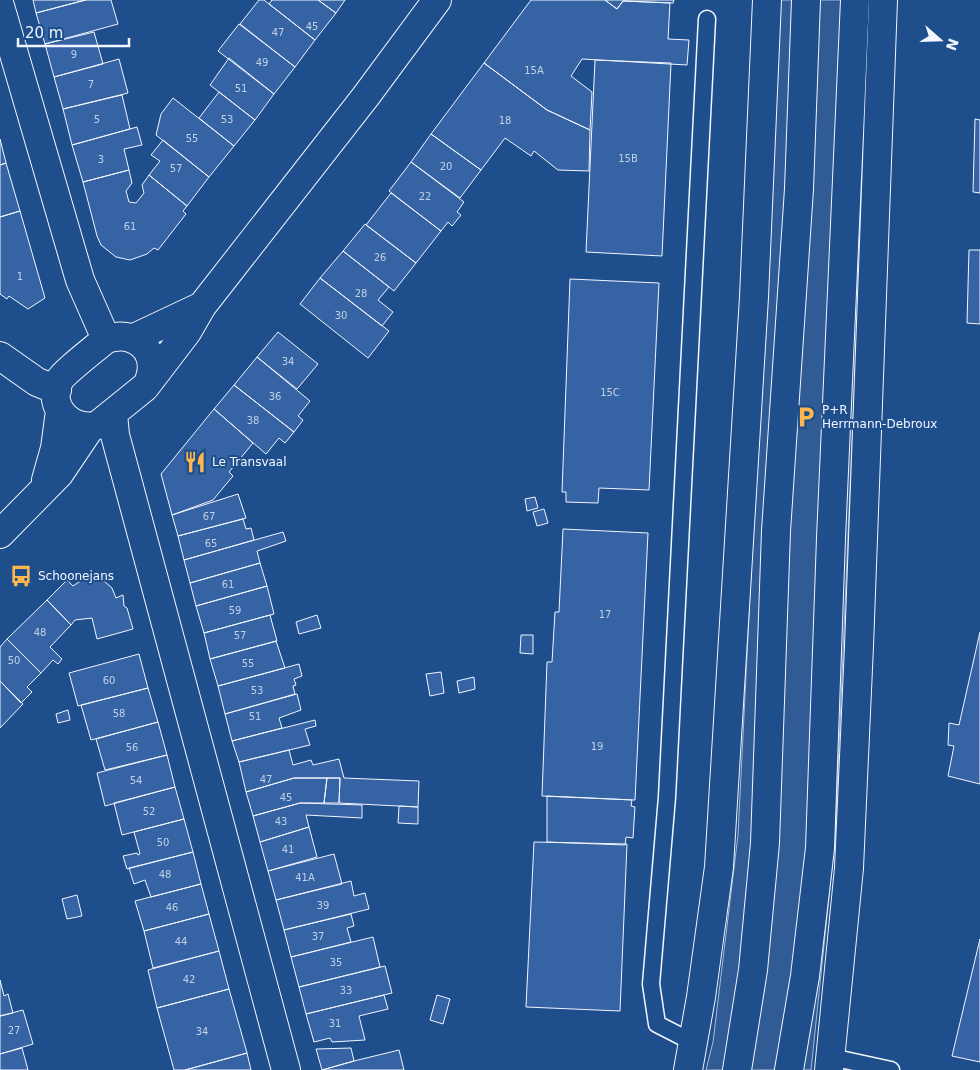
<svg xmlns="http://www.w3.org/2000/svg" width="980" height="1070" font-family="'DejaVu Sans',sans-serif">
<style>
.parking{fill:#305b95;stroke:#a8bbd7}
.building{fill:#3563a3;stroke:#f2f6ff}
.lines{fill:none;stroke-linecap:round;stroke-linejoin:round}
.service-casing{stroke:#f2f6ff;stroke-width:19}
.minor-casing{stroke:#f2f6ff;stroke-width:30}
.secondary-casing{stroke:#f2f6ff;stroke-width:30}
.trunk-casing{stroke:#f2f6ff;stroke-width:30}
.service{stroke:#1f4e8c;stroke-width:16}
.minor{stroke:#1f4e8c;stroke-width:28}
.secondary{stroke:#1f4e8c;stroke-width:28}
.trunk{stroke:#1f4e8c;stroke-width:28}
.labels{text-anchor:middle;stroke-width:4;stroke-linejoin:round;paint-order:stroke}
.number-label{font-size:10px;fill:#c3d1e8}
.poi-label{font-size:12px;fill:#f2f6ff;stroke:#1f4e8c;text-anchor:start}
</style>
<rect width="100%" height="100%" fill="#1f4e8c"/>
<!-- parking -->
<path class="parking" d="M 780,0 L 871,0 L 835,840 L 811,1070 L 706,1070 L 713,1042 L 738,835 Z"/>
<!-- building -->
<path class="building" d="M 33,0 L 86,0 L 36,13 Z
M 85,0 L 111,0 L 118,24 L 45,44 L 36,13 Z
M 259,0 L 264,0 L 315,40 L 295,67 L 240,24 Z
M 272,0 L 318,0 L 336,13 L 315,40 L 269,4 Z
M 318,0 L 345,0 L 336,13 Z
M 531,0 L 605,0 L 617,9 L 623,1 L 670,3 L 668,39 L 689,40 L 687,65 L 582,59 L 571,76 L 592,92 L 590,130 L 547,110 L 484,63 Z
M 605,0 L 674,0 L 673,3 L 623,1 L 617,9 Z
M 239,24 L 295,67 L 274,94 L 218,51 Z
M 94,32 L 103,64 L 54,77 L 45,44 Z
M 229,58 L 274,94 L 255,120 L 210,85 Z
M 119,59 L 128,93 L 63,109 L 54,77 Z
M 595,60 L 671,63 L 662,256 L 586,252 Z
M 484,63 L 547,110 L 590,130 L 589,171 L 558,170 L 534,151 L 531,156 L 505,138 L 481,170 L 431,134 Z
M 219,92 L 255,120 L 234,146 L 199,118 Z
M 122,95 L 130,129 L 72,145 L 63,109 Z
M 173,98 L 234,146 L 209,177 L 156,135 L 161,114 Z
M 975,119 L 980,120 L 980,193 L 973,192 Z
M 137,127 L 142,145 L 124,149 L 129,170 L 83,182 L 72,145 Z
M 431,134 L 481,170 L 460,198 L 411,162 Z
M 0,139 L 6,163 L 0,165 Z
M 163,140 L 209,177 L 187,206 L 149,175 L 160,161 L 151,155 Z
M 411,162 L 464,202 L 457,212 L 461,215 L 452,226 L 448,222 L 441,231 L 389,191 Z
M 6,163 L 20,211 L 0,217 L 0,165 Z
M 129,170 L 132,183 L 126,191 L 129,202 L 136,203 L 144,193 L 142,185 L 149,175 L 187,206 L 183,211 L 186,214 L 158,250 L 154,248 L 147,254 L 130,260 L 116,257 L 101,245 L 97,236 L 83,182 Z
M 391,193 L 441,231 L 416,263 L 366,225 Z
M 20,211 L 45,298 L 28,309 L 9,296 L 7,299 L 0,294 L 0,217 Z
M 365,224 L 416,263 L 394,291 L 343,251 Z
M 969,250 L 980,250 L 980,324 L 967,323 Z
M 343,251 L 389,287 L 378,300 L 393,312 L 382,326 L 320,278 Z
M 320,278 L 389,331 L 368,358 L 300,304 Z
M 570,279 L 659,283 L 649,490 L 599,488 L 598,503 L 566,502 L 566,492 L 562,492 Z
M 278,332 L 318,364 L 297,389 L 257,357 Z
M 257,357 L 310,401 L 298,416 L 303,420 L 294,432 L 234,385 Z
M 234,385 L 294,432 L 285,443 L 279,438 L 266,454 L 214,409 Z
M 214,409 L 253,443 L 229,472 L 233,476 L 213,500 L 172,515 L 161,474 Z
M 238,494 L 246,518 L 178,536 L 172,515 Z
M 535,497 L 538,508 L 527,511 L 525,499 Z
M 544,509 L 548,523 L 537,526 L 533,512 Z
M 243,519 L 246,529 L 251,528 L 254,540 L 184,560 L 178,536 Z
M 563,529 L 648,533 L 635,800 L 542,796 L 547,662 L 552,662 L 555,612 L 559,612 Z
M 283,532 L 286,541 L 257,551 L 260,563 L 190,583 L 184,560 Z
M 260,563 L 267,586 L 196,606 L 190,583 Z
M 85,578 L 94,578 L 104,581 L 112,588 L 116,598 L 123,595 L 124,606 L 127,608 L 133,629 L 97,639 L 92,618 L 75,620 L 71,625 L 47,600 L 67,580 L 73,586 Z
M 267,586 L 274,614 L 204,633 L 196,606 Z
M 47,600 L 71,625 L 50,647 L 62,659 L 58,664 L 53,660 L 41,673 L 7,639 Z
M 270,615 L 277,641 L 210,659 L 204,633 Z
M 317,615 L 321,628 L 299,634 L 296,622 Z
M 980,632 L 980,784 L 948,776 L 954,746 L 948,745 L 949,723 L 959,725 Z
M 521,635 L 533,635 L 533,654 L 520,653 Z
M 7,639 L 41,673 L 27,687 L 32,692 L 21,703 L 0,681 L 0,647 Z
M 276,641 L 285,668 L 218,686 L 210,659 Z
M 139,654 L 148,688 L 78,706 L 69,673 Z
M 299,664 L 302,676 L 294,679 L 296,685 L 293,686 L 295,694 L 225,714 L 218,686 Z
M 441,672 L 444,693 L 430,696 L 426,674 Z
M 474,677 L 475,689 L 459,693 L 457,681 Z
M 0,681 L 23,704 L 0,728 Z
M 148,688 L 158,722 L 91,740 L 81,705 Z
M 297,694 L 301,710 L 279,718 L 282,728 L 232,741 L 225,714 Z
M 68,710 L 70,720 L 58,723 L 56,714 Z
M 315,720 L 316,726 L 305,729 L 310,745 L 239,762 L 232,741 Z
M 158,722 L 167,755 L 105,770 L 96,739 Z
M 289,750 L 293,765 L 311,760 L 313,765 L 339,759 L 344,778 L 419,781 L 418,807 L 339,803 L 340,778 L 294,778 L 246,792 L 239,762 Z
M 167,755 L 175,787 L 105,806 L 97,773 Z
M 294,778 L 327,778 L 324,803 L 300,803 L 253,816 L 246,792 Z
M 327,778 L 340,778 L 339,803 L 324,803 Z
M 175,787 L 184,819 L 122,835 L 114,803 Z
M 547,796 L 632,800 L 631,806 L 635,807 L 633,838 L 626,837 L 625,845 L 547,842 Z
M 300,803 L 362,805 L 362,818 L 306,815 L 309,827 L 260,842 L 253,816 Z
M 399,806 L 418,807 L 418,824 L 398,823 Z
M 184,819 L 193,852 L 127,869 L 123,856 L 137,853 L 138,855 L 140,854 L 134,832 Z
M 309,827 L 317,857 L 268,871 L 260,842 Z
M 534,842 L 627,844 L 620,1011 L 526,1007 Z
M 193,852 L 201,884 L 151,897 L 145,880 L 134,884 L 129,868 Z
M 334,854 L 342,884 L 276,900 L 268,871 Z
M 351,881 L 354,896 L 365,893 L 369,909 L 284,930 L 276,900 Z
M 201,884 L 209,914 L 144,931 L 135,901 Z
M 77,895 L 82,916 L 67,919 L 62,899 Z
M 209,914 L 219,951 L 153,968 L 144,931 Z
M 351,914 L 354,926 L 347,928 L 351,942 L 291,957 L 284,930 Z
M 373,937 L 380,967 L 299,987 L 291,957 Z
M 980,939 L 980,1062 L 952,1056 Z
M 219,951 L 229,989 L 157,1008 L 148,970 Z
M 385,966 L 392,993 L 306,1014 L 299,987 Z
M 0,980 L 4,996 L 8,994 L 13,1013 L 0,1016 Z
M 229,989 L 247,1053 L 185,1070 L 174,1070 L 157,1008 Z
M 384,995 L 388,1009 L 359,1016 L 365,1040 L 332,1042 L 330,1038 L 314,1042 L 306,1014 Z
M 437,995 L 450,999 L 443,1024 L 430,1020 Z
M 23,1010 L 33,1044 L 0,1054 L 0,1016 Z
M 22,1048 L 28,1070 L 0,1070 L 0,1054 Z
M 351,1048 L 354,1061 L 322,1070 L 316,1049 Z
M 399,1050 L 404,1070 L 322,1070 L 354,1061 Z
M 247,1053 L 251,1070 L 185,1070 L 189,1069 Z"/>
<g class="lines">
<!-- service casing -->
<g class="service-casing">
<path id="service" d="M 694,1043 L 657,1024 L 651,984 L 667,797 L 707,19
M 831,1057 L 891,1070"/>
</g>
<!-- minor casing -->
<g class="minor-casing">
<path id="minor" d="M 0,6 L 80,280 L 106,339
M 134,338 L 202,306
M 0,356 L 37,382 L 57,390
M 149,381 C 160,351 135,329 106,339 C 97,347 63,373 59,381 C 46,408 73,433 98,425 L 145,387 L 187,332 L 202,306 L 366,96 L 437,0
M 113,414 L 115,435 L 128,483 L 286,1070
M 46,480 L 55,448 L 60,411
M 0,534 L 59,474 L 90,428"/>
</g>
<!-- secondary casing -->
<g class="secondary-casing">
<path id="secondary" d="M 688,1070 L 701,997 L 719,867 L 754,297 L 767,0
M 829,1070 L 849,868 L 859,646 L 883,0"/>
</g>
<!-- trunk casing -->
<g class="trunk-casing">
<path id="trunk" d="M 737,1070 L 753,970 L 765,843 L 776,531 L 799,189 L 806,0
M 789,1070 L 805,976 L 820,848 L 831,538 L 855,0"/>
</g>
<!-- service -->
<use href="#service" class="service"/>
<!-- minor -->
<use href="#minor" class="minor"/>
<!-- secondary -->
<use href="#secondary" class="secondary"/>
<!-- trunk -->
<use href="#trunk" class="trunk"/>
</g>
<!-- icons -->
<defs>
<g id="parking-bare" transform="scale(1.725)"><path d="M-3.5-5.5H1a3.5 3.5 0 0 1 0 7H-1V5.5H-3.5ZM-1-3.4V-.6H.8a1.4 1.4 0 0 0 0-2.8Z" fill="#ffb74d" stroke="#1f4e8c" stroke-width="2.5" paint-order="stroke"/></g>
<g id="restaurant-bare" transform="scale(1.725)"><path d="M-5-6h1v4h1v-4h1v4h1v-4h1v5L-1.5 .5V6h-2V.5L-5-1ZM5-6V6H3V1.5H1.5Q1.5-4 5-6Z" fill="#ffb74d" stroke="#1f4e8c" stroke-width="2.5" paint-order="stroke"/></g>
<g id="bus-bare" transform="scale(1.725)"><path d="M-5-6H5V4H4V6H2V4H-2V6H-4V4H-5ZM-3.5-4V0h7V-4ZM-3.5 1.2v1.5H-2V1.2ZM2 1.2v1.5H3.5V1.2Z" fill="#ffb74d" stroke="#1f4e8c" stroke-width="2.5" paint-order="stroke"/></g>
</defs>
<g fill-rule="evenodd">
<use href="#parking-bare" x="806" y="417"/>
<use href="#restaurant-bare" x="195" y="462"/>
<use href="#bus-bare" x="21" y="576"/>
</g>
<g class="labels">
<!-- number labels -->
<g class="number-label">
<text x="312" y="30">45</text>
<text x="278" y="36">47</text>
<text x="74" y="58">9</text>
<text x="262" y="66">49</text>
<text x="534" y="74">15A</text>
<text x="91" y="88">7</text>
<text x="241" y="92">51</text>
<text x="97" y="123">5</text>
<text x="227" y="123">53</text>
<text x="505" y="124">18</text>
<text x="192" y="142">55</text>
<text x="628" y="162">15B</text>
<text x="101" y="163">3</text>
<text x="446" y="170">20</text>
<text x="176" y="172">57</text>
<text x="425" y="200">22</text>
<text x="130" y="230">61</text>
<text x="380" y="261">26</text>
<text x="20" y="280">1</text>
<text x="361" y="297">28</text>
<text x="341" y="319">30</text>
<text x="288" y="365">34</text>
<text x="610" y="396">15C</text>
<text x="275" y="400">36</text>
<text x="253" y="424">38</text>
<text x="209" y="520">67</text>
<text x="211" y="547">65</text>
<text x="228" y="588">61</text>
<text x="235" y="614">59</text>
<text x="605" y="618">17</text>
<text x="40" y="636">48</text>
<text x="240" y="639">57</text>
<text x="14" y="664">50</text>
<text x="248" y="667">55</text>
<text x="109" y="684">60</text>
<text x="257" y="694">53</text>
<text x="119" y="717">58</text>
<text x="255" y="720">51</text>
<text x="597" y="750">19</text>
<text x="132" y="751">56</text>
<text x="266" y="783">47</text>
<text x="136" y="784">54</text>
<text x="286" y="801">45</text>
<text x="149" y="815">52</text>
<text x="281" y="825">43</text>
<text x="163" y="846">50</text>
<text x="288" y="853">41</text>
<text x="165" y="878">48</text>
<text x="305" y="881">41A</text>
<text x="323" y="909">39</text>
<text x="172" y="911">46</text>
<text x="318" y="940">37</text>
<text x="181" y="945">44</text>
<text x="336" y="966">35</text>
<text x="189" y="983">42</text>
<text x="346" y="994">33</text>
<text x="335" y="1027">31</text>
<text x="14" y="1034">27</text>
<text x="202" y="1035">34</text>
</g>
<!-- poi labels -->
<g class="poi-label">
<text x="822" y="414">P+R<tspan x="822" dy="14">Herrmann-Debroux</tspan></text>
<text x="212" y="466">Le Transvaal</text>
<text x="38" y="580">Schoonejans</text>
</g>
</g>
<!-- north arrow -->
<g transform="translate(940 40) rotate(110)" stroke="#1f4e8c" stroke-width="4" paint-order="stroke">
<path d="M0-4L9 19L0 12L-9 19Z" fill="#f2f6ff"/>
<text y="-8" font-size="14" font-weight="bold" text-anchor="middle" fill="#f2f6ff">N</text>
</g>
<!-- scale -->
<path d="M18 38v8h111v-8" fill="none" stroke="#f2f6ff" stroke-width="2.5"/>
<text x="25" y="38" font-size="15" fill="#f2f6ff" stroke="#1f4e8c" stroke-width="4" paint-order="stroke">20 m</text>
</svg>
